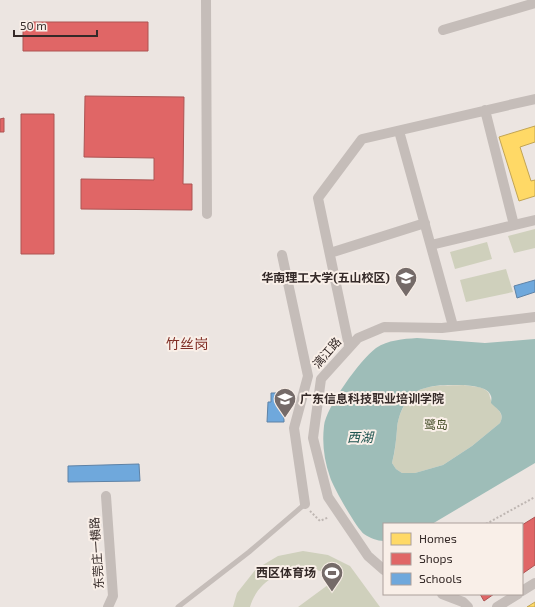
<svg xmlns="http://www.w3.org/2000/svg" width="535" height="607" font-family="'Exo 2','Noto Sans SC',sans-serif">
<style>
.green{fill:#cfd0bc}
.water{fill:#9ebdb8;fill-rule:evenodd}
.homes{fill:#ffd966;stroke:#c2a453}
.shops{fill:#e06666;stroke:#ad5453}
.schools{fill:#6fa8dc;stroke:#5e82a6}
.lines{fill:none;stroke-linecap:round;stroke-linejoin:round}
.path{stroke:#beb6b2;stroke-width:2;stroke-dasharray:2 2;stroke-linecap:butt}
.service{stroke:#c5bdb9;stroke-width:5}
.minor{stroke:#c5bdb9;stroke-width:10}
.labels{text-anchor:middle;stroke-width:4;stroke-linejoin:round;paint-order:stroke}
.poi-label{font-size:12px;font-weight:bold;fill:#352a28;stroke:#f9efe8;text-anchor:end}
.street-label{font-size:12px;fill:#352a28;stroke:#f9efe8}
.park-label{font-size:12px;fill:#4a522d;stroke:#f9efe8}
.water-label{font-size:13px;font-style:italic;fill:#205551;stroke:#f9efe8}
.quarter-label{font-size:14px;fill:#802e25;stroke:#f9efe8}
</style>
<rect width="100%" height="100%" fill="#ece5e1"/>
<!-- green -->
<path class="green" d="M 535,229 L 535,248 L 514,253 L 508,236 Z
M 487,242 L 492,259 L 455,269 L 450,252 Z
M 506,269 L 513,292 L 466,302 L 460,280 Z
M 463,385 C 469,386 476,386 482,388 C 492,393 488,395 492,402 C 497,410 505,413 500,423 L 472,446 L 443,465 L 415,473 L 402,473 L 396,469 L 392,463 C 395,452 396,441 397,429 C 398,414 407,395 422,389 C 435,384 450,386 463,385 Z
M 303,551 L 328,555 L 350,566 L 380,607 L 298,607 L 336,579 C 332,576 325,572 320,571 C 291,563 258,578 250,607 L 233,607 L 237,593 L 256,569 L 278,556 Z"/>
<!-- water -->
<path class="water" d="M 417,338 L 485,343 L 535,339 L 535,463 L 432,524 L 384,524 L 384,541 C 377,541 370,538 364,534 C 357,529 333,487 330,477 C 324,460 322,443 324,426 C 326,407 360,360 376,348 C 388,340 403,339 417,338 ZM 463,385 C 471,386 488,386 491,396 C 492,399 491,401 491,403 C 498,410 505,413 500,423 L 472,446 L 443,465 L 415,473 L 402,473 L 396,469 L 392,463 C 395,451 396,441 397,429 C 398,414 407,394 422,389 C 435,384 450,385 463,385 Z"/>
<!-- homes -->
<path class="homes" d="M 535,126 L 535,142 L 520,147 L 531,181 L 535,180 L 535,196 L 519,201 L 499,137 Z
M 535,602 L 535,607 L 527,607 Z"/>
<!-- shops -->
<path class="shops" d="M 23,22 L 148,22 L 148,51 L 23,51 Z
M 85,96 L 184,97 L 183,184 L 192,184 L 192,210 L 81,209 L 81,179 L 154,180 L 154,158 L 84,157 Z
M 21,114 L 54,114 L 54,254 L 21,254 Z
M 4,118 L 4,132 L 0,132 L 0,119 Z
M 535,517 L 535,565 L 522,574 L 522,525 Z
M 480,594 L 494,594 L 484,601 Z"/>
<!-- schools -->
<path class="schools" d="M 535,280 L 535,292 L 517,298 L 514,286 Z
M 271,393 L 292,393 L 292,404 L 284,404 L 284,422 L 267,422 L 268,402 L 271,402 Z
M 139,464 L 140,481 L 68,482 L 68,466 Z"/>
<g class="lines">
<!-- path -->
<path class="path" d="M 310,511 L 320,521 L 329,517
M 486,524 L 535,497"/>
<!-- service -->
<path class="service" d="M 178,607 L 249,552 L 305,504"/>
<!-- minor -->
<path class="minor" d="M 206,0 L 207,214
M 443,30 L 535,3
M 485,110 L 514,225
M 399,131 L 453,326
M 431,245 L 535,220
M 330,253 L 425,223
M 282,255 L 308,376 L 294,428 L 305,504
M 349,346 L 318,198 L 362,139 L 535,99
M 106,496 L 113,596 L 108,607
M 384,570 L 368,556 L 328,497 L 313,438 L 321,379 L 358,338 L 384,327 L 442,328 L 535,317
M 522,591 L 535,583
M 442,594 L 463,602 L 468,607
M 497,607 L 518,594"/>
</g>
<!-- icons -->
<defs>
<g id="university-pin" transform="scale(1.15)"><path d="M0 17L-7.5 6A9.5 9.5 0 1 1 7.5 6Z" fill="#756b69" stroke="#f9efe8"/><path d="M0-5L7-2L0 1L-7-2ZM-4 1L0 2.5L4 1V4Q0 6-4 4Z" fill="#fff"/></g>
<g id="school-pin" transform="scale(1.15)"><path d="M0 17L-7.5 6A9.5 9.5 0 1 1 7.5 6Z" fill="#756b69" stroke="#f9efe8"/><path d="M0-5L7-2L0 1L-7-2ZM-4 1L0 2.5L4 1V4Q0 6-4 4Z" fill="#fff"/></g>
<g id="stadium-pin" transform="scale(1.15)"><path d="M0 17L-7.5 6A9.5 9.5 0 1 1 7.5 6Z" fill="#756b69" stroke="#f9efe8"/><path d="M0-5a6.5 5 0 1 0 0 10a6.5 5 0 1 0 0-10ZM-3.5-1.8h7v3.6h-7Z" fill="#fff"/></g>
</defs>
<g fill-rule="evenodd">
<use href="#university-pin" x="406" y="278"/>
<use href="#school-pin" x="285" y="399"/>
<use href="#stadium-pin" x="332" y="573"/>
</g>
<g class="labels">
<!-- poi labels -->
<g class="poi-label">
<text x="390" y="282">华南理工大学(五山校区)</text>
<text x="300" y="403" text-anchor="start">广东信息科技职业培训学院</text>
<text x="316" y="577">西区体育场</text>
</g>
<!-- street labels -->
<g class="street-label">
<text transform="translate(327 353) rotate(-49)" y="4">漓江路</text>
<text transform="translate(97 553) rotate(-94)" y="4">东莞庄一横路</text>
</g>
<!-- park labels -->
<g class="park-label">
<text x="436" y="429">鹭岛</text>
</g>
<!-- water labels -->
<g class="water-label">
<text x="360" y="442">西湖</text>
</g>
<!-- quarter labels -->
<g class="quarter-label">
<text x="187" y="349">竹丝岗</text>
</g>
</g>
<!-- legend -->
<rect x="383" y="523" width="140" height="72" fill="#f9efe8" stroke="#aba09b"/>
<rect x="391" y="533" width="20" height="12" fill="#ffd966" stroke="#aba09b"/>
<text x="419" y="543" font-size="12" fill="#352a28">Homes</text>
<rect x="391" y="553" width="20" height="12" fill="#e06666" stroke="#aba09b"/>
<text x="419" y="563" font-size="12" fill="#352a28">Shops</text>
<rect x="391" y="573" width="20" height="12" fill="#6fa8dc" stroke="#aba09b"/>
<text x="419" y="583" font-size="12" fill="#352a28">Schools</text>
<!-- scale -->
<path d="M14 30v6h83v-6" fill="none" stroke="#352a28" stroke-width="2"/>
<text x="20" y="30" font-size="12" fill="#352a28" stroke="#f9efe8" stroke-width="3" paint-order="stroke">50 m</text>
</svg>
